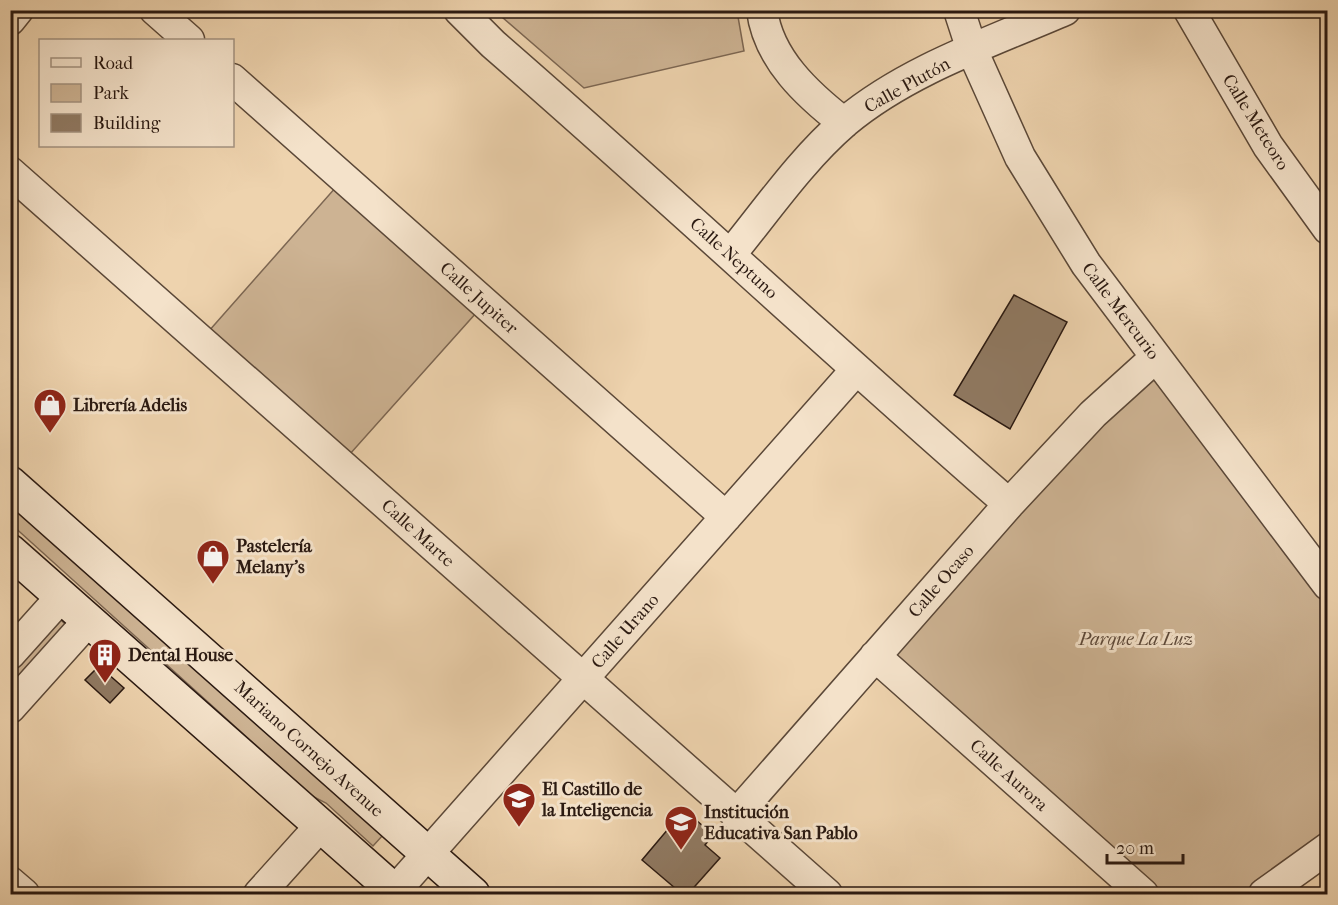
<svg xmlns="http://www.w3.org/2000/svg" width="1338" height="905" font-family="'IM FELL French Canon',serif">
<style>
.green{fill:#cdb393;stroke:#7c6652;stroke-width:1.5}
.building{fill:#907a63;stroke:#2a1911;stroke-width:1.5}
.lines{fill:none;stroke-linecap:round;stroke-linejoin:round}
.street-casing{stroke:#5b4838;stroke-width:33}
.secondary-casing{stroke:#2a1911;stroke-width:36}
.street{stroke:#f4e2ca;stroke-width:30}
.secondary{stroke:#f4e2ca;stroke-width:33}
.labels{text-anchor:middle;stroke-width:6;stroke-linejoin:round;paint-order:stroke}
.street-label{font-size:18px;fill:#2a1911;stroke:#f4e2ca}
.poi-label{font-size:18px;font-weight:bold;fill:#2a1911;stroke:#f4e2ca;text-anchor:start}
.park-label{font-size:18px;font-style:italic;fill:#5b4738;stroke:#f4e2ca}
</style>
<rect width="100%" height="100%" fill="#eed3ae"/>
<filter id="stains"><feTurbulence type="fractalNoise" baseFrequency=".00333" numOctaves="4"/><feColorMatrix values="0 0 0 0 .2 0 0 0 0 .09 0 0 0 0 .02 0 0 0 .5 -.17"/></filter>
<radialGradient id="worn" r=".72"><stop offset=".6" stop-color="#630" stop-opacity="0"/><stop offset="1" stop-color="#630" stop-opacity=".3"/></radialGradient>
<!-- green -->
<path class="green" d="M 495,11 L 737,11 L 744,51 L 584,88 Z
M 344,178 L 485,303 L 341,464 L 201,340 Z
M 1156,357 L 1327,587 L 1327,848 L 1264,894 L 1143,894 L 875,656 Z
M 11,489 L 393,824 L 373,846 L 326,803 L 312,796 L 11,524 Z
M 55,614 L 65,624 L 63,633 L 11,693 L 11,654 Z"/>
<!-- building -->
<path class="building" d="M 1014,295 L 1067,322 L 1010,429 L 954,395 Z
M 99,666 L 124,688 L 110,703 L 85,680 Z
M 695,819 L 713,835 L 705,845 L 720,858 L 688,894 L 682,894 L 642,860 L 674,822 L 685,831 Z"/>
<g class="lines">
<!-- street casing -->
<g class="street-casing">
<path id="street" d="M 155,10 L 189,40
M 459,10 L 493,44 C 667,195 835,353 1009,504
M 762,10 C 768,59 808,95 844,123
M 959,10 L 972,50 L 1020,157 L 1086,264 L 1328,585
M 1189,10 L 1268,146 L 1328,229
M 10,20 L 18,10
M 232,79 L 726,517
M 10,172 L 827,894
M 731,254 C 767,210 801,160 845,122 C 907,70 991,42 1065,10
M 10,654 L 62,596
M 875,656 L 1143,894
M 10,708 L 89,620
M 736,815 L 1009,504 L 1093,414 L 1156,357
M 10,882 L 24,894
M 395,891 L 855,371
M 259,894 L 321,825
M 1264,894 L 1328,848"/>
</g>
<!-- secondary casing -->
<g class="secondary-casing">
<path id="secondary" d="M 10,483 L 473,894
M 10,551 L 398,894"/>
</g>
<!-- street -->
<use href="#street" class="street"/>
<!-- secondary -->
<use href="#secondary" class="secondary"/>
</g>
<!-- icons -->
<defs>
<g id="shop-pin" transform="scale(1.725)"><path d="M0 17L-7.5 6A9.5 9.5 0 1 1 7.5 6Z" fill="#8f2418" stroke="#f4e2ca"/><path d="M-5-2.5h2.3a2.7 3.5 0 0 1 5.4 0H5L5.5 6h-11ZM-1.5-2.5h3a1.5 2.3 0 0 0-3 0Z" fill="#fff"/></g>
<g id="building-pin" transform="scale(1.725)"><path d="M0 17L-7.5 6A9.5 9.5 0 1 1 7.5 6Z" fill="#8f2418" stroke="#f4e2ca"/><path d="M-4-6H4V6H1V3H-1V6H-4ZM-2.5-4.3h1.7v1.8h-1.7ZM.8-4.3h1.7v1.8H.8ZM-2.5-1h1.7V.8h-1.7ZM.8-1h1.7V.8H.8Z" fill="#fff"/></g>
<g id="school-pin" transform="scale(1.725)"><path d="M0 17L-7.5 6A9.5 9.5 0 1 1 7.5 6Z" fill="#8f2418" stroke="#f4e2ca"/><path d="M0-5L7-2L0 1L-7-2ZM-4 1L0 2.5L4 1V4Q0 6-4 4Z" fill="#fff"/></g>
</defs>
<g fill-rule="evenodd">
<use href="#shop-pin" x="50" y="405"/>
<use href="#shop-pin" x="213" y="556"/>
<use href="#building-pin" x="105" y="655"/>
<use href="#school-pin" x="519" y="799"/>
<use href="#school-pin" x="681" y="822"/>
</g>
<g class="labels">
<!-- street labels -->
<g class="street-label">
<text transform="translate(907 85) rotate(-29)" y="6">Calle Plutón</text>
<text transform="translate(1256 122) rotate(58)" y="6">Calle Meteoro</text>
<text transform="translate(734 258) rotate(42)" y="6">Calle Neptuno</text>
<text transform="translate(479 298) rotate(42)" y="6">Calle Jupiter</text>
<text transform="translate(1121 311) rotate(53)" y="6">Calle Mercurio</text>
<text transform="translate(418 533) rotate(42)" y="6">Calle Marte</text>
<text transform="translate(941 581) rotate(-49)" y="6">Calle Ocaso</text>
<text transform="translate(625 631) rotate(-49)" y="6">Calle Urano</text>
<text transform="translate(309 749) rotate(42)" y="6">Mariano Cornejo Avenue</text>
<text transform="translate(1009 775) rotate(42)" y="6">Calle Aurora</text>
</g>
<!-- poi labels -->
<g class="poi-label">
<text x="73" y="411">Librería Adelis</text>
<text x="236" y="552">Pastelería<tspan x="236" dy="21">Melany's</tspan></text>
<text x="128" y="661">Dental House</text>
<text x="542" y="795">El Castillo de<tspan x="542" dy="21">la Inteligencia</tspan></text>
<text x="704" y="818">Institución<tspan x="704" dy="21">Educativa San Pablo</tspan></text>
</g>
<!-- park labels -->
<g class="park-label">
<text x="1136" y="645">Parque La Luz</text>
</g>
</g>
<!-- margin -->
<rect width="1338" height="905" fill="none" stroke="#eed3ae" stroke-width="36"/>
<rect x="12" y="12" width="1314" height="881" fill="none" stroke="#2a1911" stroke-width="3"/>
<rect x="18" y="18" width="1302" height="869" fill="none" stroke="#2a1911" stroke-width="1.5"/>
<!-- legend -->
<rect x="39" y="39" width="195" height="108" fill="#f4e2ca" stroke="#a39280" stroke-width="1.5"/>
<rect x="51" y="58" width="30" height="9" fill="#f4e2ca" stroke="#a39280" stroke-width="1.5"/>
<text x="93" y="69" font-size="18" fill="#2a1911">Road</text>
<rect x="51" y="84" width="30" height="18" fill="#cdb393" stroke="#a39280" stroke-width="1.5"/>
<text x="93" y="99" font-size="18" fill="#2a1911">Park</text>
<rect x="51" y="114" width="30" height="18" fill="#907a63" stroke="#a39280" stroke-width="1.5"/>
<text x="93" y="129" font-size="18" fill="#2a1911">Building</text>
<!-- scale -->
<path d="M1107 854v9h76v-9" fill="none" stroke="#2a1911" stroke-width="3"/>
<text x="1116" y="854" font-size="18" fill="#2a1911" stroke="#f4e2ca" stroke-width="4.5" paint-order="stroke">20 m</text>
<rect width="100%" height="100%" filter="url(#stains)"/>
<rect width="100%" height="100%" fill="url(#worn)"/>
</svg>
